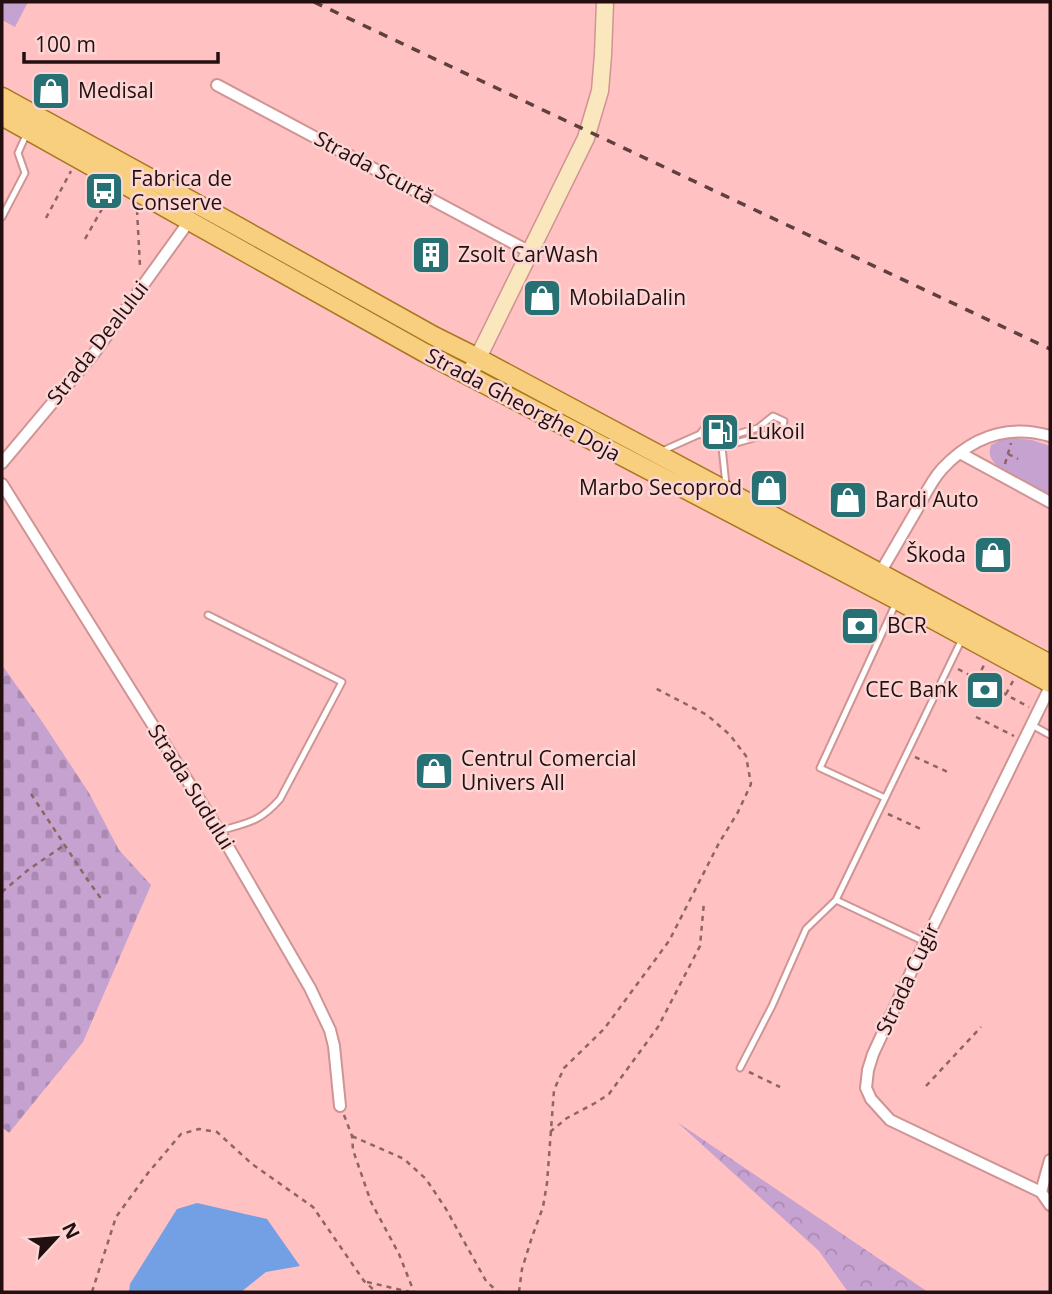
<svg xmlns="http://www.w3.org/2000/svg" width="1052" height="1294" font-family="'Open Sans',sans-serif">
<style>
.grass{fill:#c6a2d0}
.forest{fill:url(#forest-crowns)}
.cemetery{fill:url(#cemetery-stones)}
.water{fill:#73a0e5}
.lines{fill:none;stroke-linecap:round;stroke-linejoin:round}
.lane-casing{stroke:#cf9494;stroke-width:9}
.street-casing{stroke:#cf9494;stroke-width:14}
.secondary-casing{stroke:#cf9494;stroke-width:19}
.primary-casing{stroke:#aa7720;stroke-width:21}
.path{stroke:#8e6565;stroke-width:2.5;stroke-dasharray:5 5;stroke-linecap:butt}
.lane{stroke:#fff;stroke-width:5}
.street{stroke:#fff;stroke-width:10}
.secondary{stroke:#fbe7be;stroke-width:16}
.primary{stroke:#f7cf7e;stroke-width:18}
.rail{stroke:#5f3f40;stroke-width:3.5;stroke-dasharray:9 9;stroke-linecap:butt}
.labels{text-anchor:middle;stroke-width:5;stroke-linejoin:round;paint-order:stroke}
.poi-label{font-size:21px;fill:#240f10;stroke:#fcd6d5;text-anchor:start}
.street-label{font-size:21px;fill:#240f10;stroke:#fcd6d5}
</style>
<defs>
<pattern id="forest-crowns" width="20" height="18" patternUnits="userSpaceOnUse" patternTransform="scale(1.75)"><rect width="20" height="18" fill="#c6a2d0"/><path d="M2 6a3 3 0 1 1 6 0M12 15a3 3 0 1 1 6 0" fill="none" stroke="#aa8ab2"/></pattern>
<pattern id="cemetery-stones" width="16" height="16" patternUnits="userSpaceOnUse" patternTransform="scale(1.75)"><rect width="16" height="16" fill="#c6a2d0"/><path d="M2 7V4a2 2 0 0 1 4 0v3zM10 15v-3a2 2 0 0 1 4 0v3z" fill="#aa8ab2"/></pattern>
</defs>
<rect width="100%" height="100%" fill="#ffc1c1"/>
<!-- grass -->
<path class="grass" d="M 2,2 L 28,2 L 15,27 L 2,20 Z
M 1013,438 L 1032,440 L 1050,446 L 1050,495 C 1036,488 1001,473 993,461 C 989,456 989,452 991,445 L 1003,439 Z"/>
<!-- forest -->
<path class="forest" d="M 677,1122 L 928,1292 L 848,1292 L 819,1251 Z"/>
<!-- cemetery -->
<path class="cemetery" d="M 2,665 L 41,720 L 89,793 L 119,850 L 151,885 L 83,1042 L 9,1133 L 2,1127 Z"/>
<!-- water -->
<path class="water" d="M 197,1203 L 267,1219 L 300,1266 L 266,1272 L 241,1292 L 129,1292 L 130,1284 L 177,1209 Z"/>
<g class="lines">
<!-- lane casing -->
<g class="lane-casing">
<path id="lane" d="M 2,217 L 25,173 L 18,153 L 27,133
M 700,434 L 712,418 L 726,426 L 722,447 L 782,430 L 784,421 L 773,416 L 758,428 L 723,438
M 662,451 L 700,434 L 722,447 L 726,485
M 208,615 L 342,682 L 280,799 C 260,822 247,823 219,831
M 1032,725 L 1050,735
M 885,798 L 820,768 L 896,603
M 836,900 L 925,942
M 740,1068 L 772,1006 L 806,929 L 836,900 L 962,639"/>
</g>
<!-- street casing -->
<g class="street-casing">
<path id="street" d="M 217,85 L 530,252
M 960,453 L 1050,502
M 2,463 L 95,352 L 190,220
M 2,484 L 219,831 L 310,988 L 330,1030 L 334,1046 L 340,1106
M 880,573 C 892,552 904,532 916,511 C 924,497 931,481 942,469 C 972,437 1008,424 1050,436
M 1050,687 L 925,942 L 873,1054 L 868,1070 L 866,1088 L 871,1099 L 890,1120 L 1041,1192 L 1050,1205
M 1041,1192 L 1050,1160"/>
</g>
<!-- secondary casing -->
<g class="secondary-casing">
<path id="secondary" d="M 469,376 L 586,138 L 600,91 L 603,55 L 605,2"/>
</g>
<!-- primary casing -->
<g class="primary-casing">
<path id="primary" d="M 2,97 L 228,221 L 434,336 L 478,358 L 1050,664
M 2,116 L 425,353 L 897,600 L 1050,683"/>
</g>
<!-- path -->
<path class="path" d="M 137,210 L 140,266
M 46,218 L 71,171
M 85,239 L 111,193
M 1008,454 L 1018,459
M 1005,464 L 1011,443
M 958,669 L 1029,707
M 977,679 L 985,663
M 992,686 L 998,673
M 1006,694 L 1013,681
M 976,717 L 1014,736
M 915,757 L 950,773
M 31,794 L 87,879 L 102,900
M 888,814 L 923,830
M 2,892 L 28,870 L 63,846
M 749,1072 L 780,1087
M 926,1086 L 981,1027
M 344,1115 L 352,1136 L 353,1150 L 371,1202 L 399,1254 L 414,1292
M 550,1132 L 567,1118 L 597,1102 L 609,1094 L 658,1027 L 700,946 L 704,902
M 352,1136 L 404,1159 L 426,1179 L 446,1209 L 486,1281 L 498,1292
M 367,1282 L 410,1292
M 92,1292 L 116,1217 L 148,1173 L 181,1134 L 199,1129 L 217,1132 L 252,1164 L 313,1207 L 364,1281 L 376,1292
M 519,1292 L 522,1269 L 532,1237 L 543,1207 L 547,1183 L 554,1090 L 564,1068 L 604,1029 L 669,941 L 719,843 L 738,812 L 751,784 L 746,756 L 730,735 L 707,715 L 653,687"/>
<!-- lane -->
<use href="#lane" class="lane"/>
<!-- street -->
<use href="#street" class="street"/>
<!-- secondary -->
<use href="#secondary" class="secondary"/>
<!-- primary -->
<use href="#primary" class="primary"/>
<!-- rail -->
<path class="rail" d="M 314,2 L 1050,349"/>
</g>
<!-- icons -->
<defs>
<g id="shop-square" transform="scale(2.0125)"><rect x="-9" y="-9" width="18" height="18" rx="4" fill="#277174" stroke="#fcd6d5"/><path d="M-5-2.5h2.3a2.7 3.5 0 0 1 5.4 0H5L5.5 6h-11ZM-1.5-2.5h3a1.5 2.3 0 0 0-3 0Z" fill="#fff"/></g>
<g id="bus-square" transform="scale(2.0125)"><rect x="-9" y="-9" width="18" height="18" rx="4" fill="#277174" stroke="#fcd6d5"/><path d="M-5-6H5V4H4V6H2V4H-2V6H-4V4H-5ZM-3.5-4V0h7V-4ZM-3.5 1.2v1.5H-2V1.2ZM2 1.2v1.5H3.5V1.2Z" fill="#fff"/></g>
<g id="building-square" transform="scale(2.0125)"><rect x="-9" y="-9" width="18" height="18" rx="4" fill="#277174" stroke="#fcd6d5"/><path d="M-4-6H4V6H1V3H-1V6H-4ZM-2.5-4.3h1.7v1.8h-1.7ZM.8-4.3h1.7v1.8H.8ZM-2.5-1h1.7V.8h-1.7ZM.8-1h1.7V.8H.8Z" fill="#fff"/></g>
<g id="fuel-square" transform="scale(2.0125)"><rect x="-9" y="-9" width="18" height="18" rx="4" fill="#277174" stroke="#fcd6d5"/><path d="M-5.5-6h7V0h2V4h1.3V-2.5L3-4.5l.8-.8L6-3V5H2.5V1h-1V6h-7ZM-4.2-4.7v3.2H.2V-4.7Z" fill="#fff"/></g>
<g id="bank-square" transform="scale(2.0125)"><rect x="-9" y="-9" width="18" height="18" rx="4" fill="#277174" stroke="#fcd6d5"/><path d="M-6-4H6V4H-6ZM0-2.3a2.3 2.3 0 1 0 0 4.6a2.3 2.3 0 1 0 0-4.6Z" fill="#fff"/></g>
</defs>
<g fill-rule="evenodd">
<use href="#shop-square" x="51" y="91"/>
<use href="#bus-square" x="104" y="191"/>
<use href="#building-square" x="431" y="255"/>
<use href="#shop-square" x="542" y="298"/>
<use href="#fuel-square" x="720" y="432"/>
<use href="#shop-square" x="769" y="488"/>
<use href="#shop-square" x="848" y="500"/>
<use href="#shop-square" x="993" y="555"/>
<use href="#bank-square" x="860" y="626"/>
<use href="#bank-square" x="985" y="690"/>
<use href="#shop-square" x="434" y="771"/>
</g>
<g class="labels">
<!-- poi labels -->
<g class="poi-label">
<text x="78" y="98">Medisal</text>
<text x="131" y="186">Fabrica de<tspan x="131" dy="24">Conserve</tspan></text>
<text x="458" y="262">Zsolt CarWash</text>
<text x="569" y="305">MobilaDalin</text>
<text x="747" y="439">Lukoil</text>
<text x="742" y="495" text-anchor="end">Marbo Secoprod</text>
<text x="875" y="507">Bardi Auto</text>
<text x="966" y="562" text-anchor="end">Škoda</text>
<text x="887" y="633">BCR</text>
<text x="958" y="697" text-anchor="end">CEC Bank</text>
<text x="461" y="766">Centrul Comercial<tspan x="461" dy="24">Univers All</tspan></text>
</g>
<!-- street labels -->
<g class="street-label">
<text transform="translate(374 168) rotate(28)" y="7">Strada Scurtă</text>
<text transform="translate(98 343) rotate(-52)" y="7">Strada Dealului</text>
<text transform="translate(523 405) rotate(28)" y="7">Strada Gheorghe Doja</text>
<text transform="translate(191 787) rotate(58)" y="7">Strada Sudului</text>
<text transform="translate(908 979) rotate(-65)" y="7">Strada Cugir</text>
</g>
</g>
<!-- border -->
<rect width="1052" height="1294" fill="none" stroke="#240f10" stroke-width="7"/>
<!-- north arrow -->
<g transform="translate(56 1238) rotate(64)" stroke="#fcd6d5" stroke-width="5" paint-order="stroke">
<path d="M0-5L12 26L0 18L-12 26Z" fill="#240f10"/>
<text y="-10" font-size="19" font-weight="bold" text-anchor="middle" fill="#240f10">N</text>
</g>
<!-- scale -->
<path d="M24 52v10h194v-10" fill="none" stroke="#240f10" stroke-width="3.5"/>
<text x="35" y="52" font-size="21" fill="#240f10" stroke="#fcd6d5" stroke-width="5" paint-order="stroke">100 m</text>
</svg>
